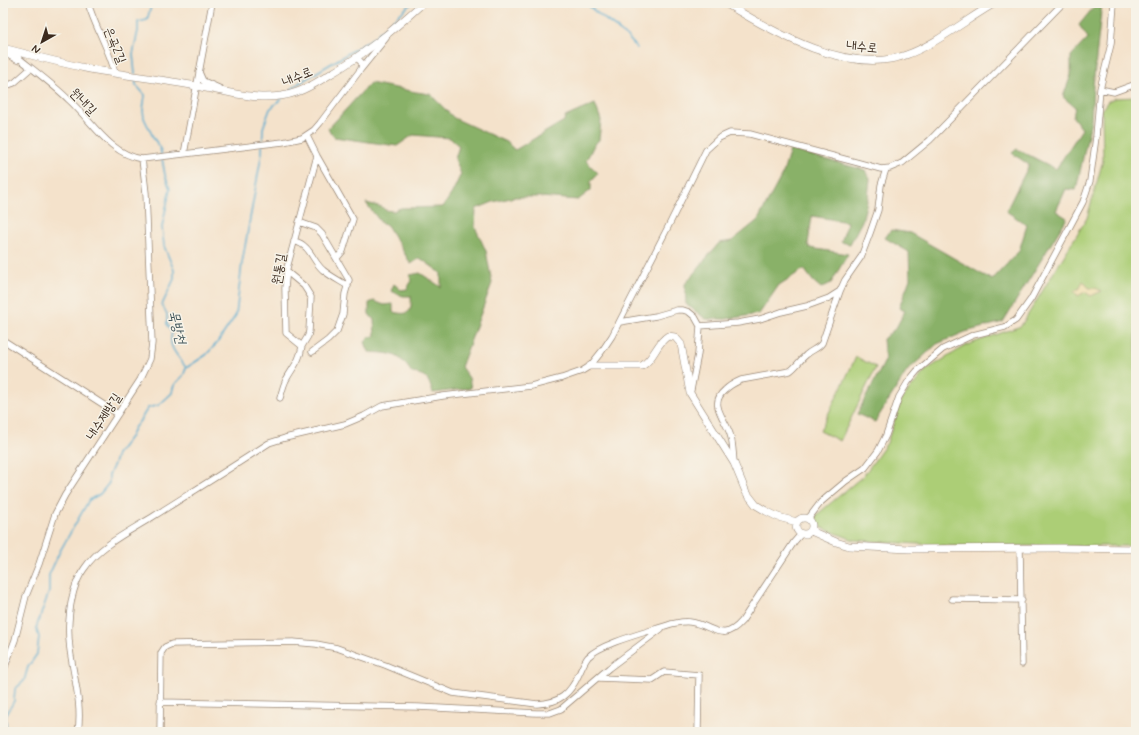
<svg xmlns="http://www.w3.org/2000/svg" width="1139" height="735" font-family="Mynerve,'Poor Story',sans-serif">
<style>
.green{fill:#acce76;stroke:#747c4a}
.forest{fill:#89b167;stroke:#626e42}
.sand{fill:#eeda9e;stroke:#94825e}
.lines{fill:none;stroke-linecap:round;stroke-linejoin:round}
.stream{stroke:#52aacf;stroke-width:1.5}
.minor-casing{stroke:#988674;stroke-width:7}
.tertiary-casing{stroke:#988674;stroke-width:8}
.minor{stroke:#fff;stroke-width:5.5}
.tertiary{stroke:#fff;stroke-width:7}
.labels{text-anchor:middle;stroke-width:3;stroke-linejoin:round;paint-order:stroke}
.street-label{font-size:13px;fill:#3b2a1e;stroke:#f7f3e8}
.water-label{font-size:14px;font-style:italic;fill:#43575c;stroke:#f7f3e8}
</style>
<rect width="100%" height="100%" fill="#f7f3e8"/>
<filter id="ink" filterUnits="userSpaceOnUse"><feTurbulence type="fractalNoise" baseFrequency=".025" numOctaves="2"/><feDisplacementMap in="SourceGraphic" scale="8" xChannelSelector="R" yChannelSelector="G"/><feConvolveMatrix kernelMatrix="1 2 1 2 8 2 1 2 1" color-interpolation-filters="sRGB"/></filter>
<filter id="wash" filterUnits="userSpaceOnUse"><feTurbulence type="fractalNoise" baseFrequency=".012" numOctaves="4" result="noise"/><feDisplacementMap in="SourceGraphic" scale="16" xChannelSelector="R" yChannelSelector="G"/><feGaussianBlur stdDeviation="0.9" result="paint"/><feColorMatrix in="noise" values="0 0 0 0 0 0 0 0 0 0 0 0 0 0 0 0 0 1.4 0 .05"/><feComposite in="paint" operator="in"/></filter>
<g filter="url(#wash)">
<rect width="100%" height="100%" fill="#f4e2cb"/>
<!-- green -->
<path class="green" d="M 1136,97 L 1136,546 L 951,546 L 854,540 L 817,526 L 813,518 L 864,475 L 887,443 L 901,400 L 926,370 L 967,345 L 1021,326 L 1087,218 L 1103,160 L 1102,109 L 1108,101 L 1115,98 Z
M 856,357 L 876,367 L 840,441 L 820,431 Z"/>
<!-- forest -->
<path class="forest" d="M 1097,3 L 1102,3 L 1093,86 L 1091,121 L 1076,190 L 1066,189 L 1056,211 L 1067,218 L 1003,322 L 965,332 L 937,344 L 907,371 L 875,422 L 857,414 L 885,361 L 883,339 L 896,328 L 905,311 L 899,308 L 910,279 L 909,252 L 885,238 L 891,230 L 910,233 L 992,280 L 1019,251 L 1027,225 L 1006,211 L 1029,165 L 1012,153 L 1017,149 L 1056,169 L 1082,129 L 1073,117 L 1075,107 L 1063,97 L 1071,75 L 1071,56 L 1088,38 L 1079,25 Z
M 370,83 L 416,92 L 430,94 L 454,118 L 506,142 L 515,150 L 564,121 L 565,117 L 595,104 L 601,120 L 599,140 L 594,145 L 586,161 L 598,173 L 591,181 L 591,190 L 578,200 L 541,197 L 515,197 L 493,202 L 476,209 L 475,227 L 486,251 L 492,283 L 461,367 L 469,378 L 471,388 L 433,393 C 428,379 428,375 412,373 C 398,352 393,354 369,352 L 365,342 L 369,337 L 375,336 L 374,320 L 369,314 L 369,303 L 374,301 L 384,305 L 393,304 L 393,312 C 410,316 412,312 411,296 L 403,296 L 391,291 L 394,284 L 401,290 L 407,289 L 411,282 L 410,275 L 420,273 L 441,287 L 441,273 L 420,258 L 411,264 L 387,225 L 382,224 L 366,203 L 382,207 L 385,210 L 393,211 L 401,208 L 443,207 L 452,193 L 461,174 L 455,159 L 459,146 L 450,138 L 413,135 L 397,146 L 334,137 L 328,129 Z
M 790,150 L 865,170 L 870,179 L 868,197 L 862,221 L 850,244 L 841,242 L 848,222 L 812,216 L 808,244 L 810,248 L 848,254 L 831,283 L 821,288 L 813,281 L 804,269 L 779,285 L 759,314 L 726,319 L 706,319 L 686,304 L 685,284 L 719,243 L 732,241 L 758,220 L 783,173 Z"/>
<!-- sand -->
<path class="sand" d="M 1083,281 L 1089,288 L 1095,288 L 1102,291 L 1091,296 L 1085,292 L 1078,296 L 1074,291 L 1080,288 Z"/>
<g class="lines">
<!-- stream -->
<path class="stream" d="M 586,3 C 602,20 623,29 637,48
M 135,74 L 133,54 L 138,31 L 138,22 L 147,20 L 152,3
M 291,90 L 299,83 L 372,39 L 412,3
M 186,368 L 206,355 L 217,343 L 236,315 L 242,263 L 262,152 L 263,128 L 270,109 L 282,98
M 3,731 L 6,728 L 6,715 L 14,701 L 15,689 L 24,681 L 28,667 L 37,654 L 39,637 L 36,628 L 49,592 L 49,575 L 60,551 L 89,500 L 100,494 L 109,483 L 109,475 L 114,464 L 117,454 L 131,436 L 134,428 L 139,422 L 148,408 L 159,405 L 172,393 C 173,384 176,383 182,377 C 184,375 185,371 186,368 C 179,356 167,348 172,333 L 167,325 L 167,314 L 162,305 L 174,279 L 174,270 L 164,246 L 162,227 L 170,189 L 165,175 L 160,147 L 154,139 L 144,118 L 143,110 L 145,95 L 136,85 L 135,78"/>
</g>
</g>
<g filter="url(#ink)">
<g class="lines">
<!-- minor casing -->
<g class="minor-casing">
<path id="minor" d="M 88,3 C 95,27 109,49 115,73
M 9,50 C 29,67 51,82 69,100 C 92,121 109,154 142,159 L 283,142 L 302,138 L 314,130 L 320,123 L 361,69 L 362,63 L 357,58
M 3,52 L 17,60
M 361,69 L 386,38
M 199,72 L 203,81 L 221,89
M 3,87 L 14,83 L 31,68 L 28,66
M 1100,89 L 1111,44 L 1114,3
M 184,154 L 212,3
M 317,156 L 353,219 L 343,251 L 337,258
M 299,222 L 316,228 L 322,234 L 349,280 L 345,294 L 343,314 L 337,331 L 328,340 L 312,352
M 294,241 C 311,245 312,261 323,270 C 330,276 340,281 348,286
M 286,271 L 304,286 L 311,297 L 309,331 L 308,336 L 302,346
M 620,322 L 656,316 L 677,310 L 683,310 L 689,312 L 695,317 L 700,326 L 698,354 L 691,390
M 700,326 L 738,323 L 760,319 L 781,312 L 807,306 L 829,298 L 840,291 L 845,280 L 861,257 L 870,233 L 878,210 L 881,185 L 886,169
M 3,340 L 118,414
M 280,398 C 282,392 283,386 286,380 C 293,367 300,361 302,346 L 286,333 L 285,288 L 287,268 L 317,156 L 307,136
M 734,462 C 733,453 733,442 730,434 C 725,418 708,404 725,390 C 730,385 734,383 741,380 L 790,371 C 796,367 800,360 806,355 C 811,350 818,349 822,343 L 840,291
M 808,519 L 821,502 L 846,481 L 865,468 L 878,451 L 886,435 L 899,397 L 908,382 L 917,371 L 943,349 L 960,341 L 973,335 L 1005,327 L 1016,320 L 1031,299 L 1083,202 L 1090,181 L 1096,137 L 1100,89 L 1114,92 L 1136,84
M 1020,548 L 1022,664
M 952,599 L 1022,600
M 3,672 L 15,640 L 26,596 L 39,564 L 55,514 L 65,495 L 140,380 L 150,359 L 152,343 L 146,193 L 142,159
M 599,678 L 652,680 L 664,672 L 699,675 L 698,732
M 160,702 L 418,707 L 536,713 L 550,713 L 561,709 L 609,668 L 661,629
M 78,732 C 84,695 66,659 69,621 C 70,604 74,583 84,569 C 100,545 130,531 154,516 C 192,492 231,468 269,443 L 285,438 L 345,424 L 364,416 L 382,406 L 443,396 L 531,386 L 562,378 L 582,371 L 590,366 L 602,351 L 612,336 L 668,227 L 706,150 L 719,138 L 730,133 L 750,134 L 859,163 L 881,169 L 890,168 L 902,163 L 930,140 L 1063,3
M 160,732 L 161,653 L 165,647 L 172,644 L 293,642 L 316,644 L 337,648 L 385,665 L 453,693 L 537,704 C 560,703 570,694 579,674 C 582,668 584,662 588,657 C 601,643 651,631 671,624 C 677,623 683,621 690,622 C 713,625 722,644 742,621 L 794,542 L 801,534"/>
</g>
<!-- tertiary casing -->
<g class="tertiary-casing">
<path id="tertiary" d="M 725,3 C 774,32 847,76 906,55 C 935,45 967,19 995,3
M 3,48 C 30,55 58,62 85,68 C 122,75 159,79 196,86 C 230,92 263,104 297,92 C 309,88 319,81 329,75 C 365,54 392,31 423,3
M 590,366 L 642,366 C 655,358 656,343 668,336 L 675,337 L 681,344 L 690,393 L 734,463 L 746,492 L 756,505 L 766,511 L 778,517 L 797,522
M796 526a8 8 0 1 1 16 0a8 8 0 1 1-16 0Z
M 811,531 L 836,542 L 849,546 L 909,549 L 1062,548 L 1136,549"/>
</g>
<!-- minor -->
<use href="#minor" class="minor"/>
<!-- tertiary -->
<use href="#tertiary" class="tertiary"/>
</g>
</g>
<g class="labels">
<!-- street labels -->
<g class="street-label">
<text transform="translate(116 45) rotate(68)" y="5">은곡2길</text>
<text transform="translate(862 46) rotate(5)" y="5">내수로</text>
<text transform="translate(297 76) rotate(-23)" y="5">내수로</text>
<text transform="translate(84 101) rotate(46)" y="5">원내길</text>
<text transform="translate(278 269) rotate(-81)" y="5">원통길</text>
<text transform="translate(103 416) rotate(-57)" y="5">내수제방길</text>
</g>
<!-- water labels -->
<g class="water-label">
<text transform="translate(178 327) rotate(76)" y="5">묵방천</text>
</g>
</g>
<!-- margin -->
<rect width="1139" height="735" fill="none" stroke="#f7f3e8" stroke-width="16"/>
<!-- north arrow -->
<g transform="translate(42 42) rotate(219)" stroke="#f7f3e8" stroke-width="3" paint-order="stroke">
<path d="M0-3L7 15L0 10L-7 15Z" fill="#3b2a1e"/>
<text y="-6" font-size="11" font-weight="bold" text-anchor="middle" fill="#3b2a1e">N</text>
</g>
</svg>
